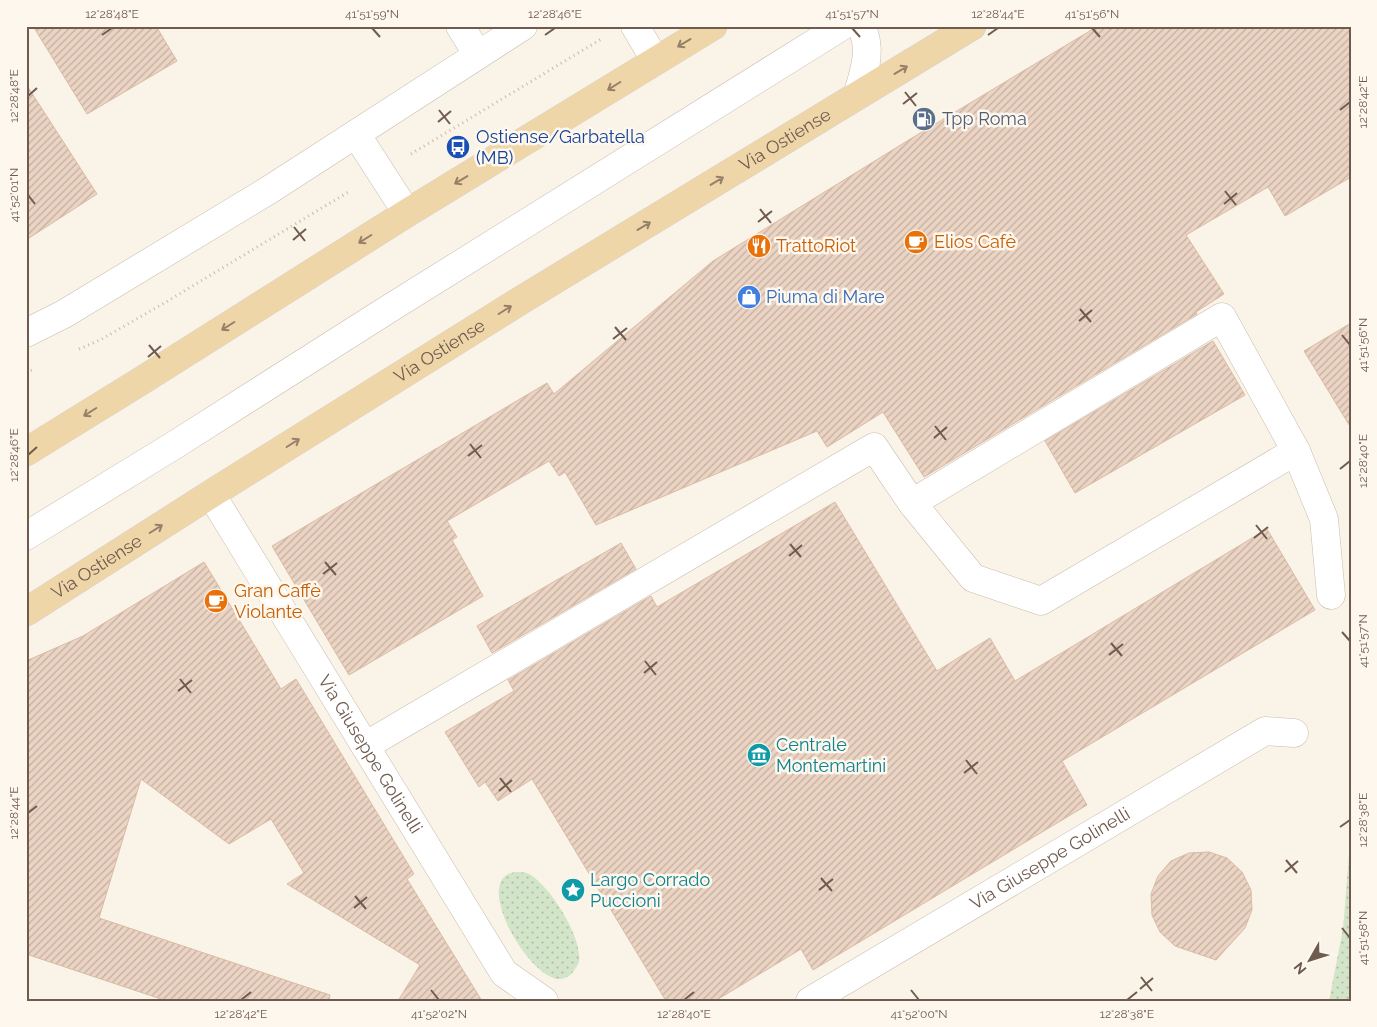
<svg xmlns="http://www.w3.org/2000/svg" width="1377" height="1027" font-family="Raleway,sans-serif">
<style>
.grass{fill:url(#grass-dots)}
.building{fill:url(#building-hatch);stroke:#dbbba5}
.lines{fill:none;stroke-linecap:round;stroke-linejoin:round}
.minor-casing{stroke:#cabbaf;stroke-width:29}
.major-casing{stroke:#d7d1ce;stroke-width:29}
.path{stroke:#d0b7a6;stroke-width:3;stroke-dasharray:1 4;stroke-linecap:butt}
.minor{stroke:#fff;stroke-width:28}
.major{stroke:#efd6a9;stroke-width:28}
.oneway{stroke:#96806a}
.ticks{fill:none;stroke:#705b4f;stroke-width:2}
.labels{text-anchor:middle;stroke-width:5;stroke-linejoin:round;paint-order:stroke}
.service-label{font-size:18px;fill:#4e5e75;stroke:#fdf7ed;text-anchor:start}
.transit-label{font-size:18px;fill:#164399;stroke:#fdf7ed;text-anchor:start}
.street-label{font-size:18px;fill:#705b4f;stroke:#fdf7ed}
.food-label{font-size:18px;fill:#c56008;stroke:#fdf7ed;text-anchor:start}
.shop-label{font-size:18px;fill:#366cbe;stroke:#fdf7ed;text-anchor:start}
.culture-label{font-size:18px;fill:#0d838f;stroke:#fdf7ed;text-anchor:start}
.neatline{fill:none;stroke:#705b4f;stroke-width:2}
.ticks-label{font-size:12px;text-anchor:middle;fill:#705b4f}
</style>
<defs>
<pattern id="grass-dots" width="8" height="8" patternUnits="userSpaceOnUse" patternTransform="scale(1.25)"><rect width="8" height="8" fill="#d3e5c8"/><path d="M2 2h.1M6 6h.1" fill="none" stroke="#b0bda5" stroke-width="1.8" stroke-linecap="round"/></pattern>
<pattern id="building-hatch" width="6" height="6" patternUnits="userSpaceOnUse" patternTransform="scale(1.25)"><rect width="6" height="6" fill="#ebd4c3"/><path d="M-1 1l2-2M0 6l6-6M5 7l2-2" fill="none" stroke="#c3afa1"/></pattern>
</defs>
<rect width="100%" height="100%" fill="#f9f3e8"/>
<!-- grass -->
<path class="grass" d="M 1351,831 L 1351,1001 L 1329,1001 L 1343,929 Z
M 515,872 C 519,872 523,872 527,873 C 549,883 583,938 579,962 C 578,965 575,969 573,972 C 570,976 565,979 560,979 C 530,981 470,879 515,872 Z"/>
<!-- building -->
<path class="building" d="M 33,26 L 156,26 L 177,61 L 87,114 Z
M 1098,26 L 1351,26 L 1351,177 L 1285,216 L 1268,187 L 1186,235 L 1224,294 L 1196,312 L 1197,314 L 924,477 L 883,412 L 827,447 L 817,431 L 596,525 L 565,472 L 559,476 L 549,461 L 447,521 L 457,537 L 452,540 L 483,596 L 349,675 L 272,546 L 547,383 L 554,394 L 713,261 L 907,141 Z
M 26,84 L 97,194 L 26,240 Z
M 1351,323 L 1351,428 L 1304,351 Z
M 1213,341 L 1245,395 L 1075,493 L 1045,441 Z
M 835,502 L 937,671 L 990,638 L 1015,681 L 1267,529 L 1315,610 L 1062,761 L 1087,805 L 813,970 L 801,949 L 715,1001 L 666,1001 L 532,779 L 498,801 L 485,782 L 479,787 L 445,732 L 514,691 L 508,680 L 651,596 L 657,607 Z
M 621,543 L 636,569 L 492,653 L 477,626 Z
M 204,562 L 281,689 L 296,679 L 414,874 L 407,879 L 482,1001 L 398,1001 L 420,965 L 287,884 L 304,873 L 271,819 L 229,844 L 141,779 L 99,918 L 330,995 L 329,1001 L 167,1001 L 26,954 L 26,661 L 83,636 Z
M 1209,852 L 1227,858 L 1242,872 L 1251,890 L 1252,910 L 1245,928 L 1216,960 L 1175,946 L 1160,932 L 1152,915 L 1151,894 L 1158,876 L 1171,861 L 1189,853 Z"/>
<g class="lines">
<!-- minor casing -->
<g class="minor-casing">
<g id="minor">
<path d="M 460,26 L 478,55"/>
<path d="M 635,26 L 655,60"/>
<path d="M 857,96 C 864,72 873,50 861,26"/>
<path d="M 356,134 L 407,213"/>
<path d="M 26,333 L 64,314 L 269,190 L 523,26"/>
<path id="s1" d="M 211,494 L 504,973 L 544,1001"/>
<path d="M 912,503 L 1222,317 L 1296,451 L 1324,519 L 1331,595"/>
<path d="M 26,536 L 173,446 L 387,310 L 842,26"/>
<path d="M 365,746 L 874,447 L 912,503 L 973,578 L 1041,601 L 1296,451"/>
<path id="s2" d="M 810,1001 L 1265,731 L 1294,733"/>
</g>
</g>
<!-- major casing -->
<g class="major-casing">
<g id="major">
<path d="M 26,452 L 141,381 L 407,213 L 713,26"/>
<path id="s3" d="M 26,612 L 211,494 L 523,299 L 972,26"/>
</g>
</g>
<!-- path -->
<path class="path" d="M 411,154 L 603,38
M 79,349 L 100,340 L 166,302 L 350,191
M 26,372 L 35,369
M 1343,929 L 1351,925"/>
<!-- minor -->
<use href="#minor" class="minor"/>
<!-- major -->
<use href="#major" class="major"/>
</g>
<!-- one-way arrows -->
<defs><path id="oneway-shaft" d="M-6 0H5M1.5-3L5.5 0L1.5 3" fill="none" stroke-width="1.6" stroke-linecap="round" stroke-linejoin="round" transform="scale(1.25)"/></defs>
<g class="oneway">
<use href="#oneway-shaft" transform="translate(684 43) rotate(149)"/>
<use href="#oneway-shaft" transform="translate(901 70) rotate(-31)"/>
<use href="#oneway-shaft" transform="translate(614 86) rotate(148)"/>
<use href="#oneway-shaft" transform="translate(461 180) rotate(149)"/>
<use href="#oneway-shaft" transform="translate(717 181) rotate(-31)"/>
<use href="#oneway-shaft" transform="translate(644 226) rotate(-31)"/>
<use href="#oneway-shaft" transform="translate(365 239) rotate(148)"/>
<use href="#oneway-shaft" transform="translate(505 310) rotate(-32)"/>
<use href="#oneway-shaft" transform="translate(228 326) rotate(148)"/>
<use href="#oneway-shaft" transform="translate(90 412) rotate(148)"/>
<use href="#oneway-shaft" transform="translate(293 443) rotate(-32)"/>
<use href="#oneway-shaft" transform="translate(156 529) rotate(-32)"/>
</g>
<!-- ticks -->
<path class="ticks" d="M 372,28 L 380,37M 852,28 L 860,37M 1092,28 L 1100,37M 102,35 L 112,28M 545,35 L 555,28M 988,35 L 998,28M 905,92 L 916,106M 28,96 L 37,88M 903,104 L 917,93M 439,110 L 450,124M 1340,110 L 1350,102M 438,122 L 451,111M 1225,191 L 1236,205M 28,195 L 35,204M 1224,204 L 1237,193M 760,209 L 771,223M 758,222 L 772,211M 294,227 L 305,241M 293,240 L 306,229M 1080,309 L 1091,322M 1079,321 L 1092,310M 615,327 L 626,340M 1342,335 L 1350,345M 613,339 L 627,328M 149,345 L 160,358M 148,357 L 161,346M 935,426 L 946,440M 934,438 L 947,427M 470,444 L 481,458M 28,455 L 37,447M 468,456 L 482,445M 1340,469 L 1350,461M 1256,525 L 1267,539M 1254,538 L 1268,527M 790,544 L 801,557M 789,556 L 802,545M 325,562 L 336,575M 323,574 L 337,563M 1342,632 L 1350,641M 1111,643 L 1122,656M 1109,655 L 1123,644M 645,661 L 656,675M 644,673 L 657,662M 180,679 L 191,693M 178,691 L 192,680M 966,760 L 977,774M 964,773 L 978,762M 500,778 L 511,792M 499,791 L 512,780M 28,813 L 37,806M 1340,827 L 1350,820M 1286,860 L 1297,873M 1285,872 L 1298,861M 821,878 L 832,891M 819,890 L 833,879M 355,896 L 366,909M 354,908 L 367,897M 1342,928 L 1350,938M 1141,977 L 1152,991M 1140,989 L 1153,978M 431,990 L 439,1000M 911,990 L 919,1000M 241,1000 L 251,992M 684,1000 L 694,992M 1127,1000 L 1137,992"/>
<!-- icons -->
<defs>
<g id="fuel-disc" transform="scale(1.25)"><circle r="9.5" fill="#5c6f8a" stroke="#fdf7ed"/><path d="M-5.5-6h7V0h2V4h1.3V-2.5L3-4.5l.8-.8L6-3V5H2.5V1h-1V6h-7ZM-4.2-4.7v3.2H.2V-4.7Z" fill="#fff"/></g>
<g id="bus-disc" transform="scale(1.25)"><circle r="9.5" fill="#1a4fb4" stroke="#fdf7ed"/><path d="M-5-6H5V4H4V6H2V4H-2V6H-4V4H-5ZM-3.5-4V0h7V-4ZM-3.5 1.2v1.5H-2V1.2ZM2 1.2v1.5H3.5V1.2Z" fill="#fff"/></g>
<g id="cafe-disc" transform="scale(1.25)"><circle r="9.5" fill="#e8710a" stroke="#fdf7ed"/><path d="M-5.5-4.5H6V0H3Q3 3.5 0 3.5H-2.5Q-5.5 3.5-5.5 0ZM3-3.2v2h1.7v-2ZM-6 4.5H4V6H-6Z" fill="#fff"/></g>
<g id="restaurant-disc" transform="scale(1.25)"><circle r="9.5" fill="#e8710a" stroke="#fdf7ed"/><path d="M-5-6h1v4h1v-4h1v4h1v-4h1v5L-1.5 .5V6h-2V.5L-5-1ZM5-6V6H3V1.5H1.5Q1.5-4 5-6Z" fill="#fff"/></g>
<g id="shop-disc" transform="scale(1.25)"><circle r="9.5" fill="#3f7fe0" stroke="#fdf7ed"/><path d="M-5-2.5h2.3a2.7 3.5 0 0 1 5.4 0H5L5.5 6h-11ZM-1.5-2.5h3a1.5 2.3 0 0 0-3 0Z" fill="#fff"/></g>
<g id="museum-disc" transform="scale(1.25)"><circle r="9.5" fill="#0f9aa8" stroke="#fdf7ed"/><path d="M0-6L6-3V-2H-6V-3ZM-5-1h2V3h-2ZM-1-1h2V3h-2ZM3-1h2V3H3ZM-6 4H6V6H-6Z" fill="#fff"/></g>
<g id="sight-disc" transform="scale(1.25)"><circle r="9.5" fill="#0f9aa8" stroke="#fdf7ed"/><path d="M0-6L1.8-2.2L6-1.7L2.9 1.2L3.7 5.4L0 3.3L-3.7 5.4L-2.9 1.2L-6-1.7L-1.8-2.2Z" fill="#fff"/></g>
</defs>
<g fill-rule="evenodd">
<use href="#fuel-disc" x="924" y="119"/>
<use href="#bus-disc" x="458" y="147"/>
<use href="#cafe-disc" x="916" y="242"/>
<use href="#restaurant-disc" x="759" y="246"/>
<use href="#shop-disc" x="749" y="297"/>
<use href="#cafe-disc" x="216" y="601"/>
<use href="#museum-disc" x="759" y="755"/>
<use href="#sight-disc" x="573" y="890"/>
</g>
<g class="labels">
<!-- service labels -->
<g class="service-label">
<text x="942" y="125">Tpp Roma</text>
</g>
<!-- transit labels -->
<g class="transit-label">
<text x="476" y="143">Ostiense/Garbatella<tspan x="476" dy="21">(MB)</tspan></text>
</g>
<!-- street labels -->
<g class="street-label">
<text dy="6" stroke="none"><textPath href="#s3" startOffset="894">Via Ostiense</textPath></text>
<text dy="6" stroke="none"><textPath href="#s3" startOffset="489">Via Ostiense</textPath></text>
<text dy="6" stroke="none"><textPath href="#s3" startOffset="84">Via Ostiense</textPath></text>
<text dy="6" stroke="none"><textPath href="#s1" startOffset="305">Via Giuseppe Golinelli</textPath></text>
<text dy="6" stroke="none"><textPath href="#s2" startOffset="279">Via Giuseppe Golinelli</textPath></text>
</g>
<!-- food labels -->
<g class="food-label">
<text x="934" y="248">Elios Cafè</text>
<text x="776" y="252">TrattoRiot</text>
<text x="234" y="597">Gran Caffè<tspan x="234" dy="21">Violante</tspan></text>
</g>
<!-- shop labels -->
<g class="shop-label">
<text x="766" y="303">Piuma di Mare</text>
</g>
<!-- culture labels -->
<g class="culture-label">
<text x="776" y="751">Centrale<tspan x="776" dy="21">Montemartini</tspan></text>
<text x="590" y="886">Largo Corrado<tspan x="590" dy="21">Puccioni</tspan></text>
</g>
</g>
<!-- border -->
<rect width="1377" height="1027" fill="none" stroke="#fdf7ed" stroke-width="55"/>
<!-- north arrow -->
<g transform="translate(1310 960) rotate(231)" stroke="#fdf7ed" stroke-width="4" paint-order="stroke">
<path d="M0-4L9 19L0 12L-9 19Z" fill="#705b4f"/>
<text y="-8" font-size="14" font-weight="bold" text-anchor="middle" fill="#705b4f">N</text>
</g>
<rect x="28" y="28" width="1322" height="972" class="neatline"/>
<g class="ticks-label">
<text x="112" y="18">12°28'48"E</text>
<text x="372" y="18">41°51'59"N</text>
<text x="555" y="18">12°28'46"E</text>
<text x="852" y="18">41°51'57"N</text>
<text x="998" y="18">12°28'44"E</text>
<text x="1092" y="18">41°51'56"N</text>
<text transform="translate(14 96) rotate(-90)" y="4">12°28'48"E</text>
<text transform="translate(1363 102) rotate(-90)" y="4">12°28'42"E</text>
<text transform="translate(14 195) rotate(-90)" y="4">41°52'01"N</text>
<text transform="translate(1363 345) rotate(-90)" y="4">41°51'56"N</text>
<text transform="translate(14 455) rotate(-90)" y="4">12°28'46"E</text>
<text transform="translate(1363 461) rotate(-90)" y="4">12°28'40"E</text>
<text transform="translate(1363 641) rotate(-90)" y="4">41°51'57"N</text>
<text transform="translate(14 813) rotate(-90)" y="4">12°28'44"E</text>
<text transform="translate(1363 820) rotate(-90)" y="4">12°28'38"E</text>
<text transform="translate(1363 938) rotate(-90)" y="4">41°51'58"N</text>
<text x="241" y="1018">12°28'42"E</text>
<text x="439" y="1018">41°52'02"N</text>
<text x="684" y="1018">12°28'40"E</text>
<text x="919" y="1018">41°52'00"N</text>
<text x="1127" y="1018">12°28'38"E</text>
</g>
</svg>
